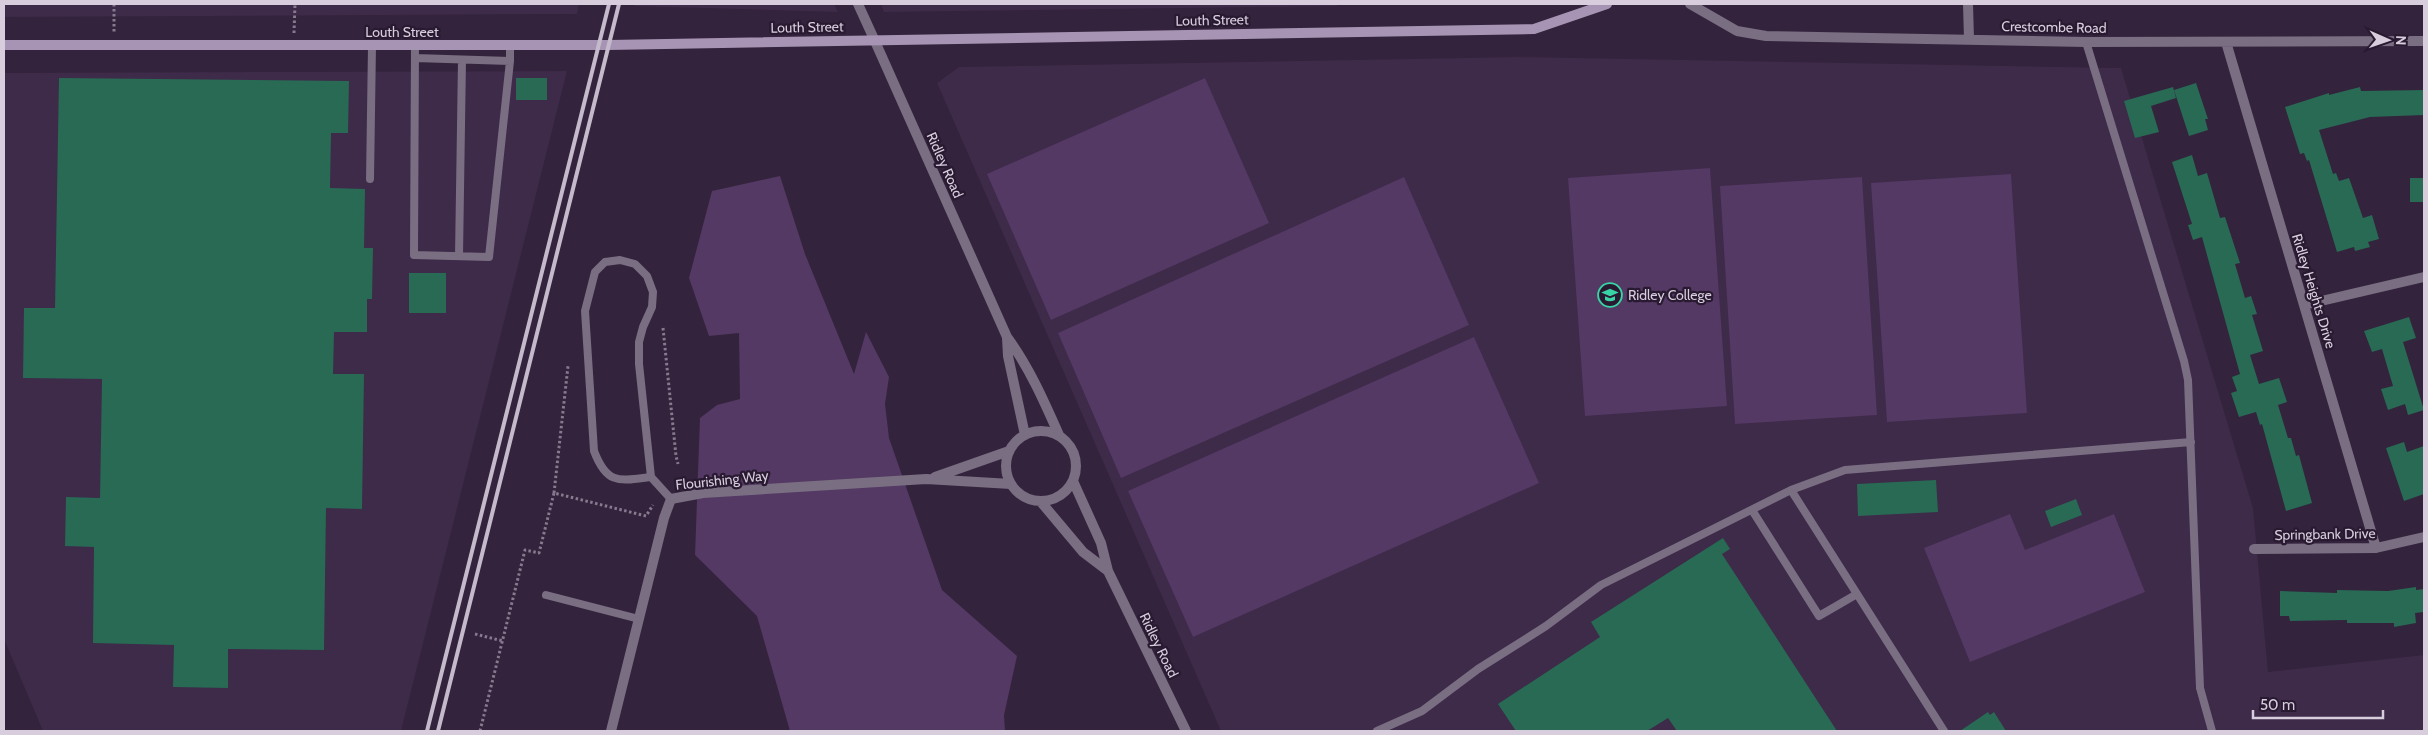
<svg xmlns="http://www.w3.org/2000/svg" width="2428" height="735" font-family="Cabin,sans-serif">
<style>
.built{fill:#3e2a49}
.green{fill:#533963}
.building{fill:#286a54}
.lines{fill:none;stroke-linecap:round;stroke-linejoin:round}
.path{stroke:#877a8f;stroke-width:3;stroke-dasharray:2.5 2.5;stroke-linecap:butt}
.service{stroke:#7a6e82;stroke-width:8}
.minor{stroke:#7a6e82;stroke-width:10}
.tertiary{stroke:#7a6e82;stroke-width:10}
.secondary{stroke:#a794b4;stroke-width:10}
.rail{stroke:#c5bacb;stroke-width:4}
.labels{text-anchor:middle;stroke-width:4.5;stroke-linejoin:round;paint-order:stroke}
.street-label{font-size:14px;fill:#d7cddd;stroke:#291a32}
.poi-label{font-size:14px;fill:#d7cddd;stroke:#291a32;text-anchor:start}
</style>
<rect width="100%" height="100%" fill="#33233c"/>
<!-- built -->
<path class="built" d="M 4,4 L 579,4 L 577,14 L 4,17 Z
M 635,4 L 834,4 L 838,12 L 634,6 Z
M 881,4 L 1337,4 L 1337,6 L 884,12 Z
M 1518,57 L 2121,68 L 2253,508 L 2268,672 L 2424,655 L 2424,731 L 1221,731 L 937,83 L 959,67 Z
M 567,71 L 401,731 L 43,731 L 4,639 L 4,73 Z"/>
<!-- green -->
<path class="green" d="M 1205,78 L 1269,223 L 1051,320 L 987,174 Z
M 1710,168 L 1727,406 L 1585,416 L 1568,178 Z
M 2011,174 L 2027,413 L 1887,422 L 1871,183 Z
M 780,176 L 805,254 L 854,374 L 866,332 L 889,377 L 885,404 L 889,438 L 942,590 L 1017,656 L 1004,715 L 1005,731 L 790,731 L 757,616 L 695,555 L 700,418 L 717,405 L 740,399 L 739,333 L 709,336 L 689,278 L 712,191 Z
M 1404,177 L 1469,325 L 1121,478 L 1058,333 Z
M 1862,177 L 1877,415 L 1735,424 L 1720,186 Z
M 1474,337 L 1539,483 L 1193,637 L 1128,491 Z
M 2010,514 L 2025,550 L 2114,514 L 2145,592 L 1970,662 L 1924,548 Z"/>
<!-- building -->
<path class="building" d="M 59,78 L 349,81 L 348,133 L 331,133 L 330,188 L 365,189 L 364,248 L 373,248 L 372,299 L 367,299 L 367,332 L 334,332 L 333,374 L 364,374 L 362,509 L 326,508 L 324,650 L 228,649 L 228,688 L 173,687 L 174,645 L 93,643 L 94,547 L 65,546 L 66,497 L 100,498 L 102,379 L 23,378 L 24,308 L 55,308 Z
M 516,78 L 547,78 L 547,100 L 516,100 Z
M 2196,83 L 2208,119 L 2205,119 L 2208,130 L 2189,136 L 2174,90 Z
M 2173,87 L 2176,98 L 2151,106 L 2159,132 L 2135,138 L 2124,101 Z
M 2360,87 L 2361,91 L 2424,90 L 2424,115 L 2370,117 L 2319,130 L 2333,174 L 2336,173 L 2339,181 L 2349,178 L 2363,218 L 2372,215 L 2379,239 L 2368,242 L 2370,247 L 2355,251 L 2354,247 L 2337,252 L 2309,160 L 2307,161 L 2304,153 L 2300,154 L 2285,107 L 2329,93 L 2329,95 Z
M 2192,155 L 2198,176 L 2207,173 L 2220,218 L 2225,217 L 2240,263 L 2235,264 L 2245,298 L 2251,296 L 2257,314 L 2252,315 L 2263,351 L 2250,355 L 2259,384 L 2279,378 L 2287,402 L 2278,405 L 2288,438 L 2291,438 L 2296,456 L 2299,455 L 2312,503 L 2286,511 L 2262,424 L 2260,425 L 2256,412 L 2239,417 L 2231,393 L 2237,391 L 2232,377 L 2240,374 L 2202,237 L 2193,240 L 2188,225 L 2192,224 L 2172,162 Z
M 2410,178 L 2424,178 L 2424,202 L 2410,202 Z
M 409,273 L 446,273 L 446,313 L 409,313 Z
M 2409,317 L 2416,338 L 2403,342 L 2424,410 L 2408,415 L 2405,404 L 2388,410 L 2381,389 L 2393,386 L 2382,349 L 2372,352 L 2364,331 Z
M 2404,442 L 2407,452 L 2424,446 L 2424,494 L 2404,501 L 2386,448 Z
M 1936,480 L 1938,512 L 1858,516 L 1857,484 Z
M 2076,499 L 2082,515 L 2051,527 L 2045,511 Z
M 1723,538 L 1730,549 L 1722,554 L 1837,731 L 1677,731 L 1668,718 L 1647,731 L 1516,731 L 1498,704 L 1600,637 L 1591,622 Z
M 2416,587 L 2416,590 L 2424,589 L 2424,612 L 2415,613 L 2416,623 L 2394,627 L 2394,623 L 2347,623 L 2347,620 L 2290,621 L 2289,616 L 2280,616 L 2280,591 L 2337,593 L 2337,590 L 2388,591 Z
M 1988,712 L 1990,715 L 1994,712 L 2006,731 L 1960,731 Z"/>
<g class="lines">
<!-- path -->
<path class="path" d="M 114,4 L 114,33
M 294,33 L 295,4
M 663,328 L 676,456 L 678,464
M 554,493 L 568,366
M 475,634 L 503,641
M 480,731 L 525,550 L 539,553 L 554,493 L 646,516 L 653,505"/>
<!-- service -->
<path class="service" d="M 2086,42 L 2184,361 L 2188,380 L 2200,688 L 2212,731
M 415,45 L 414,255 L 489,257 L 510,61
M 415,58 L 510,61 L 510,45
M 370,179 L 372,46
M 459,256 L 462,60
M 651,477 C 619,481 607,485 594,451 L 585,311 L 595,272 L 605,262 L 620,260 L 635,264 L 647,276 L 653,292 L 652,307 L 643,327 L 639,342 L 639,364 L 651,477 L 671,499
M 1791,490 L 1944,731
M 1752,510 L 1819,616 L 1857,594
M 546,595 L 639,619
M 1377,731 L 1422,711 L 1478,669 L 1546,626 L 1601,585 L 1791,490 L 1845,470 L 2191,442"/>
<!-- minor -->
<path class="minor" d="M 858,4 L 874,39
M 1690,4 L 1737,31 L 1766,36 L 2086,42 L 2424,41
M 1968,4 L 1969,39
M 2226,42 L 2376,548
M 2304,305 L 2424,277
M 935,477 L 1009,451
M 2254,549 L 2376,548 L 2424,537
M 611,731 L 664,518 L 671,499 L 703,493 L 926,479 L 1011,484"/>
<!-- tertiary -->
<path class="tertiary" d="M 874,39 L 1007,337 C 1029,367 1044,401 1059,435
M 1007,338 L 1008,356 L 1025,435
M1006 466a35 35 0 1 1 70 0a35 35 0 1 1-70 0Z
M 1073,481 L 1101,543 L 1108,571 L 1186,731
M 1041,502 L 1083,552 L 1108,571"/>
<!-- secondary -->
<path class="secondary" d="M 4,45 L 609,45 L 1534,29 L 1607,4"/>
<!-- rail -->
<path class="rail" d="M 427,731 L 609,4
M 438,731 L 619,4"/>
</g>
<!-- icons -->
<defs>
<g id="school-ring" transform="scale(1.25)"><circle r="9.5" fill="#291a32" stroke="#39d4a5" stroke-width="1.5"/><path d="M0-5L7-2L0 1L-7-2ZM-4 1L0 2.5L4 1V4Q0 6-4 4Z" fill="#39d4a5"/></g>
</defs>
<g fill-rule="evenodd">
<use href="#school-ring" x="1610" y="295"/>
</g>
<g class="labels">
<!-- street labels -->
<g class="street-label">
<text transform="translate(1212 20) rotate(-1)" y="5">Louth Street</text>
<text transform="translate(807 27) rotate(-1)" y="5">Louth Street</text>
<text transform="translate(2054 27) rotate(1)" y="5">Crestcombe Road</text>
<text x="402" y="37">Louth Street</text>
<text transform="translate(945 165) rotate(66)" y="5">Ridley Road</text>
<text transform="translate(2314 291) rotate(73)" y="5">Ridley Heights Drive</text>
<text transform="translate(722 480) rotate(-6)" y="5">Flourishing Way</text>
<text transform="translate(2325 534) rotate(-1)" y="5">Springbank Drive</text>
<text transform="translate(1159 645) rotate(64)" y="5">Ridley Road</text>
</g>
<!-- poi labels -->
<g class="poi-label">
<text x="1628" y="300">Ridley College</text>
</g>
</g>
<!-- border -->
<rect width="2428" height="735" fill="none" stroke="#d7cddd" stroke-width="10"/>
<!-- north arrow -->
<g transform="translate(2388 40) rotate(92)" stroke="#291a32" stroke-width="4" paint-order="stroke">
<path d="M0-4L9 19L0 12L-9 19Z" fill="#d7cddd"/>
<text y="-8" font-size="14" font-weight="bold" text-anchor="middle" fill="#d7cddd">N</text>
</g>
<!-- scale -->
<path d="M2253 710v8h130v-8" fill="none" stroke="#d7cddd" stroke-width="2.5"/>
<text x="2260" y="710" font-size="15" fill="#d7cddd" stroke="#291a32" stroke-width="4" paint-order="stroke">50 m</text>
</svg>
